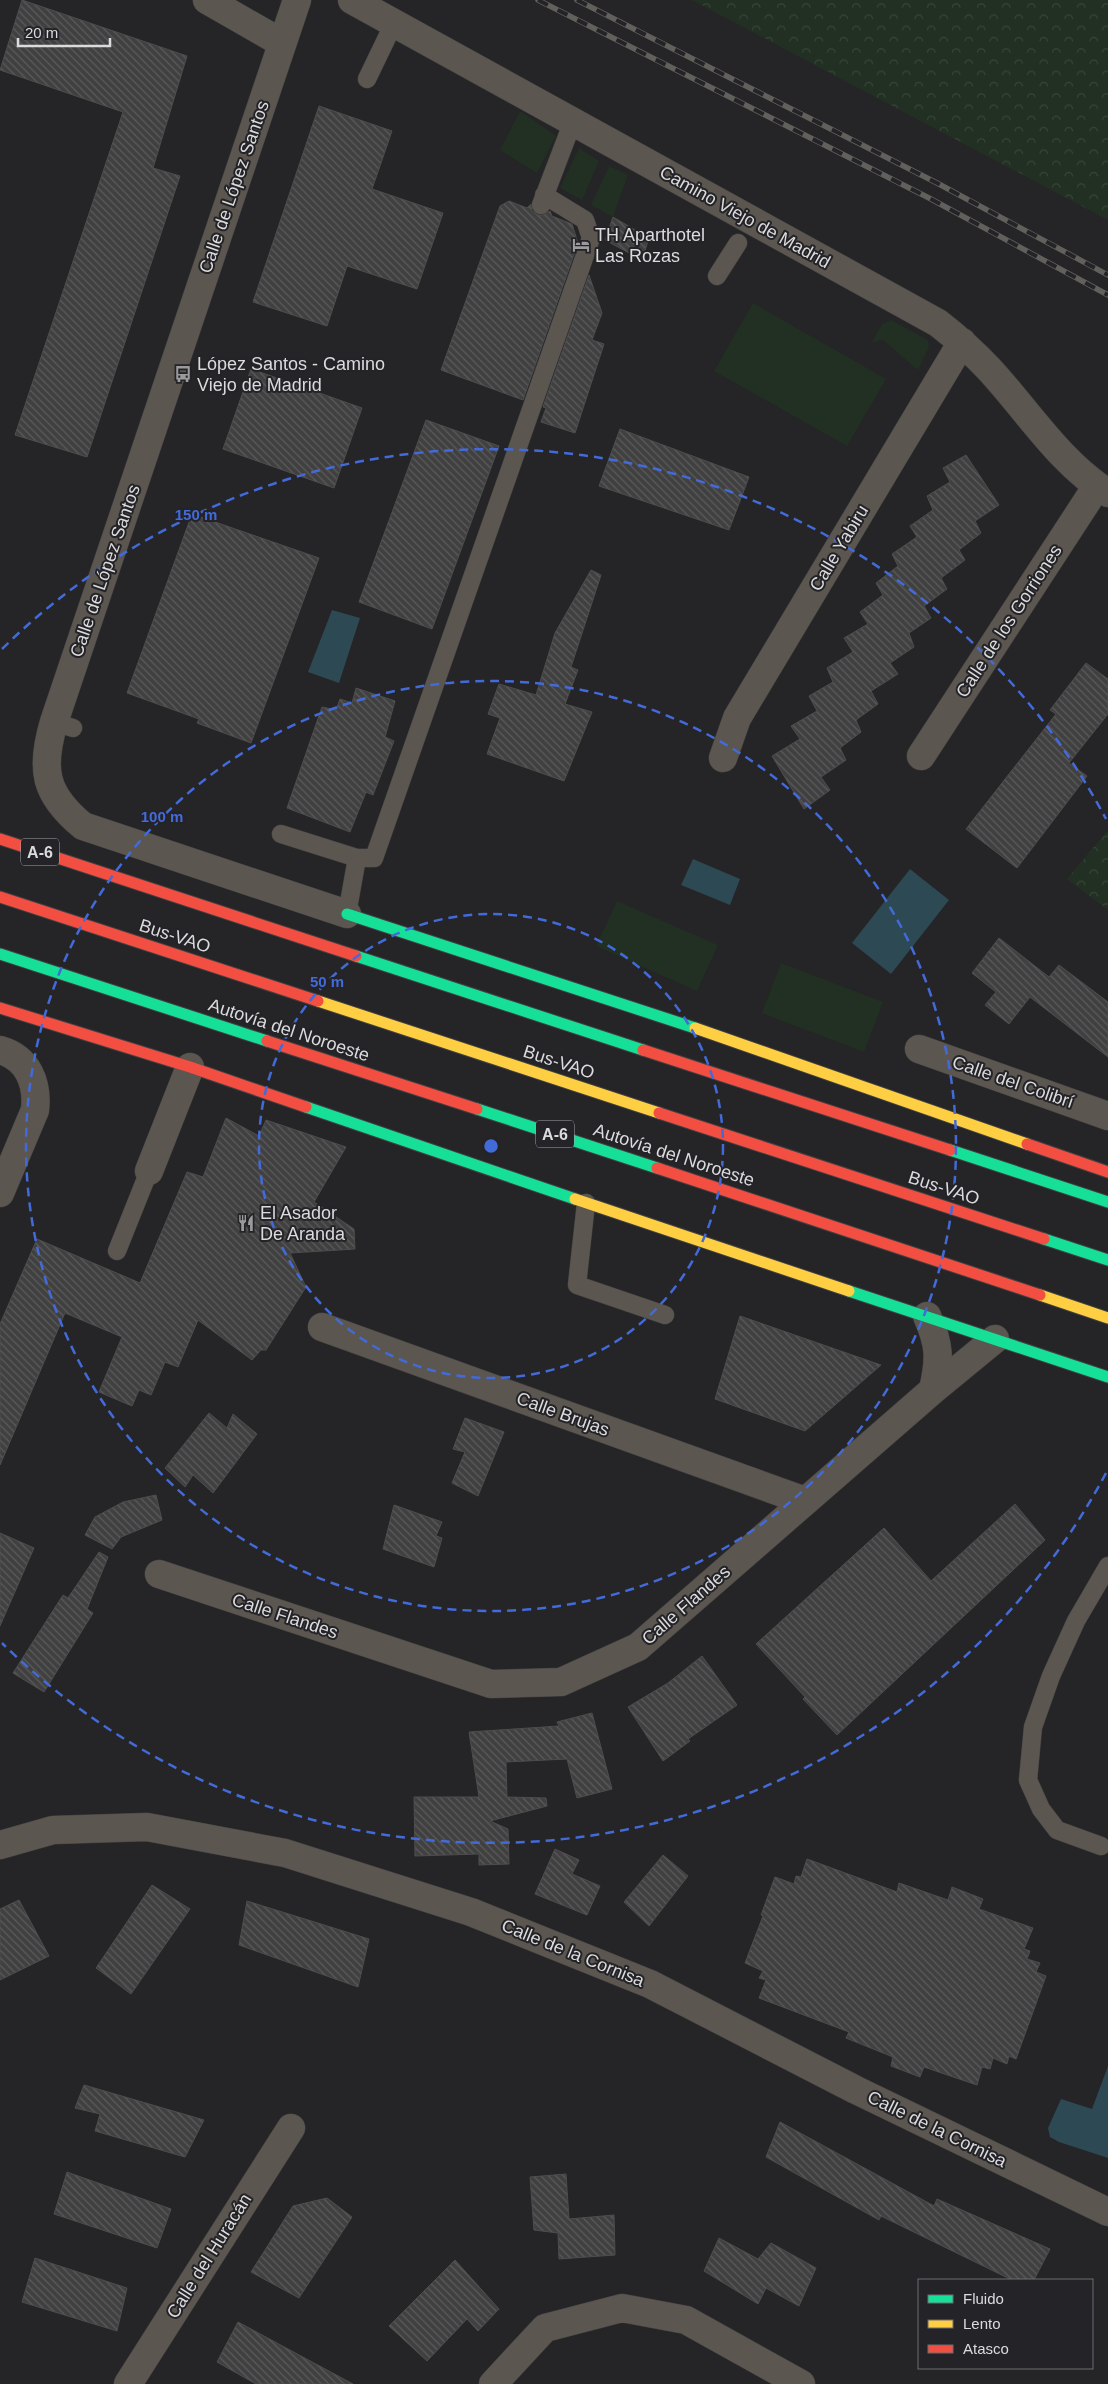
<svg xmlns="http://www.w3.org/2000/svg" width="1108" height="2384" font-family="Arial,sans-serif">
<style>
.green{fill:#223023}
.forest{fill:url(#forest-crowns)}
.water{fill:#2d4953}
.building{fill:url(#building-back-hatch);stroke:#4e4d4e}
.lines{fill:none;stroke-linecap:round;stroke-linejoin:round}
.lane-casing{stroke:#424143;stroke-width:19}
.street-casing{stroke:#424143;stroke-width:29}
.fast-casing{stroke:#424143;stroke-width:13}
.slow-casing{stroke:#424143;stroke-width:13}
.jam-casing{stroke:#424143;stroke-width:13}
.lane{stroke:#5b564f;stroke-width:18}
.street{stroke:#5b564f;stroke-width:28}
.fast{stroke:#16e098;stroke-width:11}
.slow{stroke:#ffcf43;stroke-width:11}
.jam{stroke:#f24e42;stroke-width:11}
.rail-casing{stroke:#62605c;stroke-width:5.5}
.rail{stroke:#242327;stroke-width:4;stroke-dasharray:11;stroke-linecap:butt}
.ring{fill:none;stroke:#436ad9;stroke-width:2.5;stroke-dasharray:9 6}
.labels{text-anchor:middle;stroke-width:4;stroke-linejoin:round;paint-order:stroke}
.shield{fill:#242327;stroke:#a4a4a6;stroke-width:1}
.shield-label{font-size:16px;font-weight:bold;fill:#dbdbdd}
.street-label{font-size:18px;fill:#dbdbdd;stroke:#242327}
.poi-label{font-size:18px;fill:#dbdbdd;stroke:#242327;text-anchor:start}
.centre{fill:#436ad9;stroke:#242327;stroke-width:2.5}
.ring-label{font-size:15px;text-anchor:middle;font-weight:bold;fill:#436ad9;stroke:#242327;stroke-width:4;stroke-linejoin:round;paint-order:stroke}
</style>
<defs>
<pattern id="forest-crowns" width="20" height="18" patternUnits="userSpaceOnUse" patternTransform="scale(1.25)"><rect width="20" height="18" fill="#223023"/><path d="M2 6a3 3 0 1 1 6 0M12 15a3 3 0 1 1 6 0" fill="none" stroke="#374438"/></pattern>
<pattern id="building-back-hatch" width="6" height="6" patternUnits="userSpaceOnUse" patternTransform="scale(1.25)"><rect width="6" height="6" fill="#414041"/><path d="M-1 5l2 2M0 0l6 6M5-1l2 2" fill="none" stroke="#5c5b5c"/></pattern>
</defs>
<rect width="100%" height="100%" fill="#252426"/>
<!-- green -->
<path class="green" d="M 520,111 L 556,136 L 537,173 L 500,150 Z
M 579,148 L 599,161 L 582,200 L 560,188 Z
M 609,166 L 628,175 L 613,217 L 591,205 Z
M 753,303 L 886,379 L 847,446 L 714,371 Z
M 891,320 L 928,340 L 929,347 L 918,370 L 883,340 L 872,342 L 882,324 Z
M 617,901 L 718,945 L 697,991 L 596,946 Z
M 781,963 L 883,1002 L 864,1052 L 762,1013 Z"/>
<!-- forest -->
<path class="forest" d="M 692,0 L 1108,0 L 1108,220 Z
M 1108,830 L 1108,910 L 1067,879 Z"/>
<!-- water -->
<path class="water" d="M 332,610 L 360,618 L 339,683 L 308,672 Z
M 693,859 L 740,879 L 730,905 L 681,885 Z
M 910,869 L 949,900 L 891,974 L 852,943 Z
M 1108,2066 L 1108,2158 L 1059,2142 L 1050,2137 L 1048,2128 L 1061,2099 L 1092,2109 Z"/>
<!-- building -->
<path class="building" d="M 22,0 L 187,56 L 153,168 L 180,176 L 87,457 L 15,435 L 123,112 L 0,70 Z
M 319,106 L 392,131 L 372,189 L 443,213 L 417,289 L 347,266 L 327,326 L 253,302 Z
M 509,201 L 527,208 L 531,204 L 532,211 L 538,215 L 543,215 L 550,211 L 552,216 L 572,224 L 578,243 L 523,400 L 441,370 L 500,206 Z
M 613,217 L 649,238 L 642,260 L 605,240 Z
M 589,275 L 602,313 L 592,340 L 604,344 L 575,433 L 541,422 L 546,408 L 543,407 Z
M 251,369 L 362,408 L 334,488 L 223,449 Z
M 426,420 L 499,446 L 432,629 L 359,602 Z
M 620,429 L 749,477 L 729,530 L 599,486 Z
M 966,455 L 999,505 L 975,521 L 981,533 L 959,550 L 965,560 L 941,578 L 947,589 L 924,606 L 931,618 L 909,633 L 914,647 L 890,663 L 898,674 L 871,691 L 878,704 L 856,720 L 861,732 L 840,748 L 846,760 L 821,777 L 830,790 L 804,809 L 772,756 L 800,739 L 791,726 L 817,711 L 809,696 L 833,682 L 827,668 L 853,652 L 844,638 L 868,624 L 860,612 L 883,595 L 876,583 L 898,566 L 892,554 L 917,537 L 910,526 L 933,510 L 927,496 L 950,482 L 943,468 Z
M 192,514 L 319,558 L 251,743 L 197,723 L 199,719 L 127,693 Z
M 591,570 L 601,575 L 571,667 L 578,670 L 565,704 L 592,712 L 564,781 L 487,754 L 500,718 L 488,714 L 499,684 L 536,695 L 555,633 Z
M 1086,663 L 1108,679 L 1108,714 L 1069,763 L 1087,776 L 1017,868 L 966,829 L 1056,714 L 1050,710 Z
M 356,688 L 395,701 L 385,737 L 394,741 L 373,795 L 366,792 L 350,832 L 287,808 L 322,707 L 336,710 L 340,699 L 352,703 Z
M 999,938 L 1049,977 L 1059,965 L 1108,1002 L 1108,1057 L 1030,997 L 1009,1024 L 985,1005 L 996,992 L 972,973 Z
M 226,1118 L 259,1136 L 266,1120 L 346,1147 L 314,1202 L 354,1229 L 355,1249 L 290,1253 L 306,1287 L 266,1350 L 261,1350 L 252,1360 L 198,1320 L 178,1367 L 165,1362 L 151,1395 L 139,1390 L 132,1406 L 99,1392 L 122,1337 L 65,1313 L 0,1465 L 0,1324 L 37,1239 L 140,1283 L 187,1172 L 203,1177 Z
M 740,1316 L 881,1365 L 805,1431 L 715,1399 Z
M 209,1413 L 227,1428 L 233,1414 L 257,1434 L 213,1493 L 193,1475 L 185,1487 L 165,1468 Z
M 465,1418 L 504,1432 L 478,1496 L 452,1483 L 465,1452 L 453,1449 Z
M 156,1495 L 162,1520 L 121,1537 L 112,1549 L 85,1535 L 95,1517 L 123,1502 Z
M 1015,1504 L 1045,1540 L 837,1735 L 803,1699 L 805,1697 L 756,1644 L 884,1528 L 931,1581 Z
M 394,1505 L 442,1522 L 436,1536 L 442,1538 L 434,1567 L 383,1549 Z
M 0,1533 L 34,1548 L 0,1626 Z
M 99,1552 L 108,1557 L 87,1609 L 93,1613 L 44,1692 L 13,1673 L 63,1595 L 68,1598 Z
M 702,1656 L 737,1705 L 688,1739 L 690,1741 L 663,1761 L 628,1707 L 668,1683 Z
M 592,1713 L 612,1789 L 577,1798 L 567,1759 L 506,1762 L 507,1797 L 546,1798 L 547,1806 L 490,1821 L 508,1829 L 509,1864 L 479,1865 L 479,1854 L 415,1856 L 414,1797 L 479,1797 L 469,1732 L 559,1726 L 557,1722 Z
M 555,1849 L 579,1860 L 572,1874 L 600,1886 L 587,1915 L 535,1894 Z
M 663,1855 L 688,1876 L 649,1926 L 624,1902 Z
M 807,1859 L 897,1892 L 899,1883 L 948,1900 L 952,1887 L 983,1899 L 979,1909 L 1033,1928 L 1024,1949 L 1030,1951 L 1027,1959 L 1040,1963 L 1036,1972 L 1046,1976 L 1016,2059 L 1009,2056 L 1007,2064 L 993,2058 L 990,2069 L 982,2067 L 977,2085 L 924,2067 L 920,2077 L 891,2066 L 893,2057 L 846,2038 L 849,2032 L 759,1998 L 766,1980 L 759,1978 L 763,1971 L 745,1963 L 763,1916 L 761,1915 L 775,1877 L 794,1884 L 796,1876 L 801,1877 Z
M 152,1885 L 190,1909 L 131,1994 L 96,1968 Z
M 19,1900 L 49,1956 L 0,1980 L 0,1909 Z
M 247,1901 L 369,1939 L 358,1987 L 239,1945 Z
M 84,2085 L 204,2120 L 185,2157 L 95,2131 L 100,2114 L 75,2108 Z
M 780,2122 L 934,2206 L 937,2199 L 1050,2249 L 1034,2280 L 1012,2280 L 881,2216 L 879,2220 L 766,2157 Z
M 67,2172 L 171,2209 L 157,2248 L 54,2214 Z
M 566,2174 L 569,2219 L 614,2215 L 615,2255 L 559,2259 L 558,2233 L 534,2230 L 530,2177 Z
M 327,2198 L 352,2217 L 299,2298 L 251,2272 L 293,2206 Z
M 719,2238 L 758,2259 L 771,2243 L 816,2268 L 799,2306 L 766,2288 L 758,2304 L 704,2271 Z
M 35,2258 L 127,2288 L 117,2331 L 22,2302 Z
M 455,2260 L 499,2309 L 478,2331 L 467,2319 L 427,2361 L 389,2326 Z
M 238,2322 L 353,2384 L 256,2384 L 217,2362 Z"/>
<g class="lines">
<!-- lane casing -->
<g class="lane-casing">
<path id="lane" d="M 367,79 L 394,23
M 541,205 L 573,121
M 717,276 L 738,243
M 54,722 L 73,728
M 281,834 L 357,858 L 347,914
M 357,858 L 374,858 L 591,238 L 585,220 L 544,195
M 586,1203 L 577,1285 L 665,1315
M 117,1251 L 149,1171
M 1101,1846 L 1057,1830 L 1041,1809 L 1028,1780 L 1033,1727 L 1051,1676 L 1076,1621 L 1108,1566"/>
</g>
<!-- street casing -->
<g class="street-casing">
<path id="street" d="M 207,0 L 282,43
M 297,0 L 54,722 C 40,769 44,794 83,826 L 347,914
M 352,0 L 938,323 C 956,337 973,352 989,369 C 1028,411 1059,462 1108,493
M 921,756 L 1097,486
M 723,758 L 737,718 L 962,342
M 919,1049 L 1108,1116
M 0,1050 C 28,1058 38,1083 35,1110 L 0,1193
M 149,1171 L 190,1067
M 927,1316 C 940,1345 940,1359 933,1390
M 322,1327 L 805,1501
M 159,1574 L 491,1684 L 561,1682 L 638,1647 L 933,1390 L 995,1339
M 0,1845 L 53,1830 L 147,1827 L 285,1853 L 471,1912 L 650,1984 L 856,2090 L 1108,2212
M 128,2384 L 291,2128
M 493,2384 L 545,2328 L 622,2308 L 686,2320 L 801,2384"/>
</g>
<!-- fast casing -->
<g class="fast-casing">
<path id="fast" d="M 347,914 L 695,1028
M 0,954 L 267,1041
M 356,956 L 643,1050
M 306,1107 L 575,1199
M 477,1109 L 657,1168
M 950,1150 L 1108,1202
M 1044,1239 L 1108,1260
M 849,1291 L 1108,1377"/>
</g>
<!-- slow casing -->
<g class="slow-casing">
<path id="slow" d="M 318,1001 L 659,1113
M 695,1028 L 1027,1144
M 575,1199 L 849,1291
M 1040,1295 L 1108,1318"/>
</g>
<!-- jam casing -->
<g class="jam-casing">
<path id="jam" d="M 0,839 L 356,956
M 0,897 L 318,1001
M 0,1008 L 190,1067 L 306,1107
M 267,1041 L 477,1109
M 643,1050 L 950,1150
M 659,1113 L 1044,1239
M 1027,1144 L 1108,1172
M 657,1168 L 1040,1295"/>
</g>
<!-- lane -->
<use href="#lane" class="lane"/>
<!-- street -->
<use href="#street" class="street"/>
<!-- fast -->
<use href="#fast" class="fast"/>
<!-- slow -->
<use href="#slow" class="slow"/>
<!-- jam -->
<use href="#jam" class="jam"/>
<!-- rail casing -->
<g class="rail-casing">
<path id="rail" d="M 538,0 L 929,198 L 1108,295
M 577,0 L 937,183 L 1108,275"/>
</g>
<!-- rail -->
<use href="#rail" class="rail"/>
</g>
<!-- distance rings -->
<g class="ring">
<circle cx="491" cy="1146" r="232"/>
<circle cx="491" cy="1146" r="465"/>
<path d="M1106 1473A697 697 0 0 1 2 1643M2 649A697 697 0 0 1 1106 819"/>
</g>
<!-- icons -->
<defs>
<g id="hotel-bare" transform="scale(1.35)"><path d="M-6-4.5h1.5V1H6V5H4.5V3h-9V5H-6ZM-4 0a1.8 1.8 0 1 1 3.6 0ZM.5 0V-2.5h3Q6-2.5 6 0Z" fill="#9b9b9d" stroke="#242327" stroke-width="2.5" paint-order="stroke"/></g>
<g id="bus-bare" transform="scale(1.35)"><path d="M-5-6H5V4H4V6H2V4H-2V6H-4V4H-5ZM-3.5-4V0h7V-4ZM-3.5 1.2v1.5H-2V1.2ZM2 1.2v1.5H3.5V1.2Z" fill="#9b9b9d" stroke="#242327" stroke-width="2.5" paint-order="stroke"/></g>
<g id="restaurant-bare" transform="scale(1.35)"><path d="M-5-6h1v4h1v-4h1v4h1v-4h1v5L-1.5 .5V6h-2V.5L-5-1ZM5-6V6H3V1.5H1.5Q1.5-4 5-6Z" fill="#9b9b9d" stroke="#242327" stroke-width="2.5" paint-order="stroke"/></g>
</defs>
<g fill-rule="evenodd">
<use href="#hotel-bare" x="581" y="245"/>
<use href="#bus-bare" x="183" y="374"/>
<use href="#restaurant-bare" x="246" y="1223"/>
</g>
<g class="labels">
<!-- shield labels -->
<g class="shield">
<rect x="21" y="838.5" width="38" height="27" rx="4"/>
<rect x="536" y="1120.5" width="38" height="27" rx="4"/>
</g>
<g class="shield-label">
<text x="40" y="858">A-6</text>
<text x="555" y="1140">A-6</text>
</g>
<!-- street labels -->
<g class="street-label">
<text transform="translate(234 187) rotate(-71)" y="6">Calle de López Santos</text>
<text transform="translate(745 217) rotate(29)" y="6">Camino Viejo de Madrid</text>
<text transform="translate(839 548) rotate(-59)" y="6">Calle Yabiru</text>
<text transform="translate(105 571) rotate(-71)" y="6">Calle de López Santos</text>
<text transform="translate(1009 621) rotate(-57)" y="6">Calle de los Gorriones</text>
<text transform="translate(175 936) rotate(18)" y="6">Bus-VAO</text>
<text transform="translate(289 1030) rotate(18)" y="6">Autovía del Noroeste</text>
<text transform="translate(559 1062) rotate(18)" y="6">Bus-VAO</text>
<text transform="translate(1013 1082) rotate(19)" y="6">Calle del Colibrí</text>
<text transform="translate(674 1155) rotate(18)" y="6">Autovía del Noroeste</text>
<text transform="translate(944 1188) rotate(18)" y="6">Bus-VAO</text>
<text transform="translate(563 1414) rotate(20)" y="6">Calle Brujas</text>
<text transform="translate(686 1605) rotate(-41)" y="6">Calle Flandes</text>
<text transform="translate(285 1616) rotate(18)" y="6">Calle Flandes</text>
<text transform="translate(573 1953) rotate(22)" y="6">Calle de la Cornisa</text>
<text transform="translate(937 2129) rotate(26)" y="6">Calle de la Cornisa</text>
<text transform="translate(209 2256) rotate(-58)" y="6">Calle del Huracán</text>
</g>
<!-- poi labels -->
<g class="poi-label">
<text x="595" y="241">TH Aparthotel<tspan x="595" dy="21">Las Rozas</tspan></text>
<text x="197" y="370">López Santos - Camino<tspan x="197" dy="21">Viejo de Madrid</tspan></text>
<text x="260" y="1219">El Asador<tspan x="260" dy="21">De Aranda</tspan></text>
</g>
</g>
<circle cx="491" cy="1146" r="8" class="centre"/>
<g class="ring-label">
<text x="196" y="520">150 m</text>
<text x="162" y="822">100 m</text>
<text x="327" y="987">50 m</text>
</g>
<!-- legend -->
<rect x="918" y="2279" width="175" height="90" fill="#242327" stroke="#6d6d70"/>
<rect x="928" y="2295" width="25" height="8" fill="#16e098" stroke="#6d6d70"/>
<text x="963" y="2304" font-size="15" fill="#dbdbdd">Fluido</text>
<rect x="928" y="2320" width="25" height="8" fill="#ffcf43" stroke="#6d6d70"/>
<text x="963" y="2329" font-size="15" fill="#dbdbdd">Lento</text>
<rect x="928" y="2345" width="25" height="8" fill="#f24e42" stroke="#6d6d70"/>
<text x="963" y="2354" font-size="15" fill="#dbdbdd">Atasco</text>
<!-- scale -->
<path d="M18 38v8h92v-8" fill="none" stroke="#dbdbdd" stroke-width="2.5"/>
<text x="25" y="38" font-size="15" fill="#dbdbdd" stroke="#242327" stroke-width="4" paint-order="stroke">20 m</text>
</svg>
